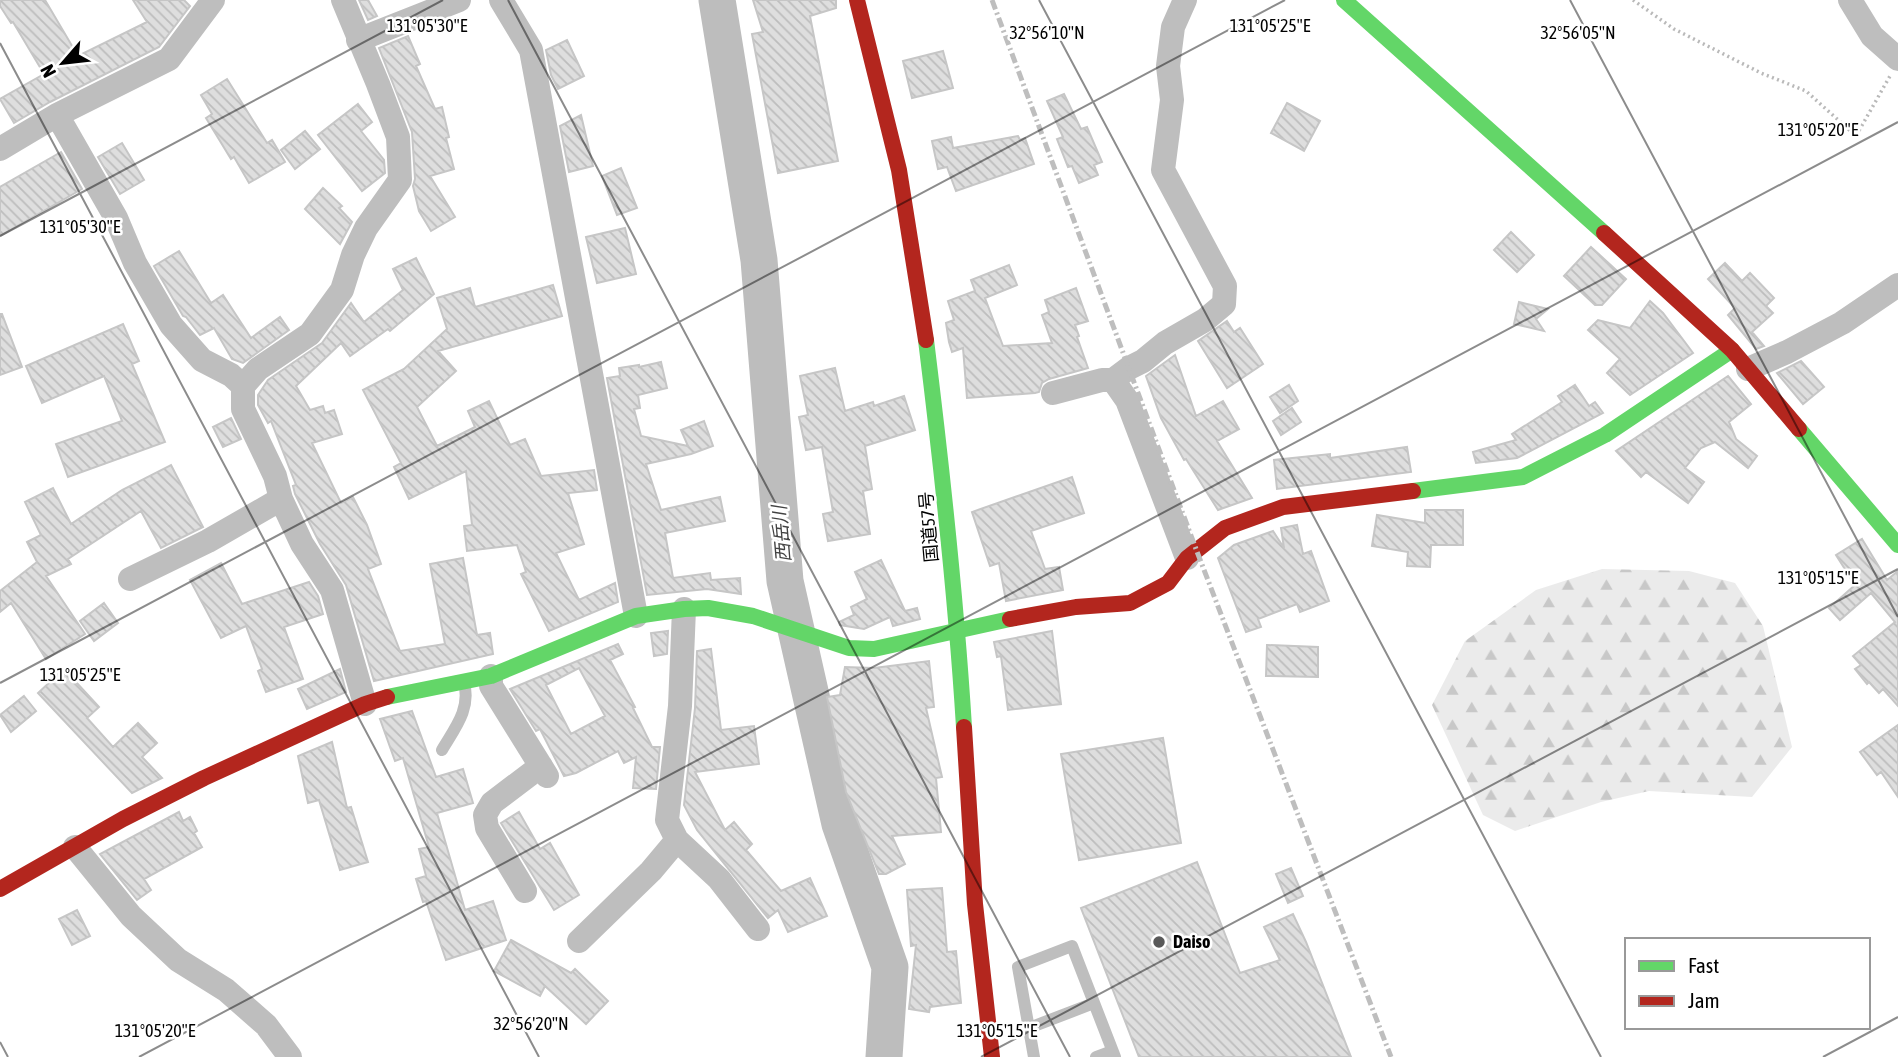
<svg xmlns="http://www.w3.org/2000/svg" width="1898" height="1057" font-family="'Asap Condensed','Noto Sans JP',sans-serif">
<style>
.forest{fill:url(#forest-firs)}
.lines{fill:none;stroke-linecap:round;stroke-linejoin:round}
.river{stroke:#bdbdbd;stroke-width:37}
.building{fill:url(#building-back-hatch);stroke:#c6c6c6;stroke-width:2;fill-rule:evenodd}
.path{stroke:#b9b9b9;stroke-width:3.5;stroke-dasharray:2 3.5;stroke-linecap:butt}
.lane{stroke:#bebebe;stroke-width:12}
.street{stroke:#bebebe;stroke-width:24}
.fast{stroke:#63d668;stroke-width:16}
.jam{stroke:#b3261e;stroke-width:16}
.rail{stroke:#bebebe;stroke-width:5;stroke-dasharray:10 3.5 2 3.5;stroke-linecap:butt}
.ticks{fill:none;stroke:#000;stroke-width:2;stroke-opacity:0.45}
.poi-dot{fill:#595959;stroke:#fff;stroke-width:2.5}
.labels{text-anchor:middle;stroke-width:5;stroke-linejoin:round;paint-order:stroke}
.street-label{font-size:18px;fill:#000;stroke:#fff}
.poi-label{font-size:18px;font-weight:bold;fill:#000;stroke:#fff;text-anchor:start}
.water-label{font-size:19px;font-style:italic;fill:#424242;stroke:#fff}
.ticks-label{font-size:18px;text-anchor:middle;fill:#000;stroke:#fff;stroke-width:5;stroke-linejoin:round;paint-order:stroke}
</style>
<defs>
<pattern id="forest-firs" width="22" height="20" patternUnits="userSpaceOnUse" patternTransform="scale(1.75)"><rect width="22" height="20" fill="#ebebeb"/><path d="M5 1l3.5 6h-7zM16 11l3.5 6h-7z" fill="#c8c8c8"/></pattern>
<pattern id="building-back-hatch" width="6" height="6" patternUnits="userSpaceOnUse" patternTransform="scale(1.75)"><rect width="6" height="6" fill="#dedede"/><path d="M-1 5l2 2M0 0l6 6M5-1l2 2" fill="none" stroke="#bdbdbd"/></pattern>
</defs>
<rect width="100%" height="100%" fill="#fff"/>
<!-- forest -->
<path class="forest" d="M 1602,569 L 1689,571 L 1735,583 L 1763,626 L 1792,747 L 1752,797 L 1649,791 L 1601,802 L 1515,831 L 1483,815 L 1432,705 L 1465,641 L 1536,590 Z"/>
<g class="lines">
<!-- river -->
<path class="river" d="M 717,0 L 759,260 L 785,581 L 840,824 L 890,967 L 884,1057"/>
</g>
<!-- building -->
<path class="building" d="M 0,0 L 45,0 L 78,56 L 147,22 L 133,0 L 184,0 L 190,6 L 159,47 L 50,102 L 14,123 L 0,99 L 44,74 L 13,22 L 11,23 L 0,6 Z
M 359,0 L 368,0 L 377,16 L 368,20 Z
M 753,0 L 836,0 L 836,8 L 810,16 L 838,161 L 778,173 L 752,34 L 763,32 Z
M 408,36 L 420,64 L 416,66 L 435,109 L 442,107 L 449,137 L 446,138 L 454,169 L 430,176 L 455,217 L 431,231 L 419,211 L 413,186 L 415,179 L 412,132 L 379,48 Z
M 567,40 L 584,76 L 558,89 L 551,75 L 546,50 Z
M 943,51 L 953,88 L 912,98 L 903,61 Z
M 227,79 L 267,143 L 272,140 L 285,162 L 249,183 L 234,157 L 231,159 L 206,118 L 212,114 L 201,95 Z
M 1064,94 L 1081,129 L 1087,127 L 1102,162 L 1094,165 L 1098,175 L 1079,183 L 1072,166 L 1068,167 L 1057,139 L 1063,137 L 1047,101 Z
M 1287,103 L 1320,121 L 1304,151 L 1271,133 Z
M 358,104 L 372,122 L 361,131 L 384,160 L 385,173 L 362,191 L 318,135 Z
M 581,115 L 593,166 L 569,172 L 560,126 Z
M 305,131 L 320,149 L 295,169 L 281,150 Z
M 1018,136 L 1020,140 L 1025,138 L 1034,164 L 956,191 L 947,167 L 938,169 L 932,141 L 951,137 L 953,148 Z
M 122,143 L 144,180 L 120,194 L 98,157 Z
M 61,152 L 82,189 L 0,236 L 0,187 Z
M 621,168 L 637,208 L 617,215 L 602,176 Z
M 323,188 L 342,206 L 339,208 L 352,222 L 340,244 L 305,209 Z
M 625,228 L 636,274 L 597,283 L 586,237 Z
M 1511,232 L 1534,255 L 1517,272 L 1494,250 Z
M 1591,247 L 1626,279 L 1602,305 L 1595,305 L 1564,276 Z
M 179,251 L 211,303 L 223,295 L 251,338 L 280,317 L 289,330 L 243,363 L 232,359 L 214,328 L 200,335 L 186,317 L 183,316 L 154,266 Z
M 416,258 L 434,294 L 390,331 L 388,329 L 350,356 L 341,343 L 296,386 L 310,410 L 323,406 L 325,413 L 334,410 L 342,434 L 312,443 L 341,503 L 353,497 L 367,525 L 381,564 L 368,569 L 400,651 L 445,644 L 430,564 L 463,558 L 477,635 L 490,633 L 493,654 L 374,681 L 346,585 L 320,544 L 295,494 L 293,486 L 296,485 L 271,421 L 268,423 L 258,405 L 258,395 L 268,380 L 322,343 L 351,303 L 364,322 L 403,290 L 393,269 Z
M 1725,263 L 1742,281 L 1750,273 L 1774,298 L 1766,306 L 1773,313 L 1752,332 L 1764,346 L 1756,349 L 1728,315 L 1735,308 L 1708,279 Z
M 1009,265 L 1017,285 L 985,298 L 1003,346 L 1052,343 L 1042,315 L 1049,312 L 1045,300 L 1076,288 L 1088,321 L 1075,325 L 1079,336 L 1077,337 L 1088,368 L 1049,379 L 1042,383 L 1039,392 L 1035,393 L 967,398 L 963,348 L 952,352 L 949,342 L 946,323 L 954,320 L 948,301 L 975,291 L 971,280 Z
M 553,285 L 562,316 L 438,351 L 456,371 L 417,407 L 437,446 L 475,427 L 468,411 L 489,401 L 510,445 L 525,439 L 541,476 L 594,470 L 597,490 L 568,493 L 584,544 L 556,553 L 579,600 L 615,583 L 618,602 L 549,631 L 521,574 L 526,572 L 517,545 L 467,551 L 464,526 L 472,525 L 466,471 L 409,499 L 394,467 L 401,463 L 363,390 L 404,369 L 447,329 L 437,298 L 470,288 L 475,307 Z
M 1650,301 L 1663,313 L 1693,353 L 1630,395 L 1607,373 L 1620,359 L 1588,330 L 1598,320 L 1630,328 Z
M 1519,302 L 1548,309 L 1536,319 L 1544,331 L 1514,324 Z
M 0,314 L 2,314 L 22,367 L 0,375 Z
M 1227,321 L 1234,332 L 1240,328 L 1263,364 L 1227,388 L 1198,341 Z
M 123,324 L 139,361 L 132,364 L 165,442 L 68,477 L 56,444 L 122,421 L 104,376 L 42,403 L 26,366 Z
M 1175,355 L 1196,416 L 1223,401 L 1239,429 L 1217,441 L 1252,498 L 1218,510 L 1186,459 L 1184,460 L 1161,418 L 1146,376 Z
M 1801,361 L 1824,387 L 1803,404 L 1777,373 Z
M 661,362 L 667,388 L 638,395 L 640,408 L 634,409 L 641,436 L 688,446 L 681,430 L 704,421 L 713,446 L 691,454 L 646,464 L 661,510 L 720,497 L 725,521 L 665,533 L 673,578 L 710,573 L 711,580 L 740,578 L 741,594 L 707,589 L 647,595 L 607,378 L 620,376 L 619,368 L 639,365 L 639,367 Z
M 835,368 L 845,411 L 873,402 L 874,406 L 904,396 L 915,430 L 865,446 L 872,489 L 863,491 L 870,534 L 828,541 L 823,514 L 833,512 L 822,447 L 806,450 L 799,417 L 808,415 L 800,376 Z
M 1728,376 L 1751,404 L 1729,422 L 1736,439 L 1757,456 L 1748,468 L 1715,442 L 1701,448 L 1685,468 L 1704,482 L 1688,503 L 1646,472 L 1641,477 L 1616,451 Z
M 1289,385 L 1298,401 L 1280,413 L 1270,397 Z
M 1575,385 L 1589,406 L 1595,402 L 1603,413 L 1517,458 L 1476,463 L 1473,452 L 1516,440 L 1512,434 L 1562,402 L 1558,396 Z
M 1292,408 L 1301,422 L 1281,435 L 1273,421 Z
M 231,418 L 241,439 L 223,447 L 213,427 Z
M 1407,447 L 1411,472 L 1277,489 L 1274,460 L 1330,454 L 1330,458 Z
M 171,465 L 203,527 L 161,548 L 141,511 L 68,559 L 71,564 L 46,576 L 85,634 L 46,659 L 11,603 L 0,612 L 0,591 L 37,562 L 27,542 L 41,535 L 25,502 L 53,488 L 71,524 L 122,490 Z
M 1072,477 L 1084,513 L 1031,531 L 1045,569 L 1059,567 L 1063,590 L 1006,601 L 999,563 L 990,566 L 972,512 Z
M 1425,510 L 1463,510 L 1463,545 L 1431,545 L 1430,567 L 1407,566 L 1408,552 L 1372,546 L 1377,515 L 1425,523 Z
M 1297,525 L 1303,554 L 1311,551 L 1329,601 L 1300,612 L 1297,604 L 1258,619 L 1261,627 L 1246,632 L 1218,558 L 1234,545 L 1273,531 L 1284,548 L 1281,528 Z
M 1862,539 L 1887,580 L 1898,571 L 1898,706 L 1883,689 L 1879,693 L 1869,682 L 1867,684 L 1855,669 L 1861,665 L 1853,656 L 1895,622 L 1871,593 L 1840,620 L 1829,608 L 1855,585 L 1836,555 Z
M 881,560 L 905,611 L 917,608 L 920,619 L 893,626 L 890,617 L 864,629 L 840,625 L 839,622 L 854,615 L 851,607 L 867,599 L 855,572 Z
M 221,563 L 242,604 L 309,582 L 318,596 L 323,614 L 284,627 L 303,679 L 266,692 L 258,671 L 262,669 L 246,626 L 221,638 L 190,580 Z
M 104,603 L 118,623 L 94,641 L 80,621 Z
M 668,631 L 667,654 L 654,656 L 651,633 Z
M 1052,631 L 1061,704 L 1008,710 L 1001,656 L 997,657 L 994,642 Z
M 618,644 L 623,654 L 610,660 L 635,707 L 633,708 L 652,747 L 660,747 L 656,789 L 633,788 L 636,757 L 624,763 L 618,751 L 576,773 L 564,776 L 540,729 L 536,731 L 510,689 ZM 579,668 L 605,716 L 571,734 L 546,685 Z
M 1267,645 L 1318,647 L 1318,677 L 1266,676 Z
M 711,649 L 721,730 L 754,726 L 759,764 L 695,772 L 725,830 L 734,822 L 752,844 L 746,850 L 781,891 L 810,878 L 827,916 L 788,932 L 778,910 L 768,918 L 697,830 L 684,805 L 695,708 L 697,651 Z
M 929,661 L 934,707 L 926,708 L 942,777 L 936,778 L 941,832 L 892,836 L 905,864 L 886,874 L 879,874 L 846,792 L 827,697 L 840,695 L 845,667 L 874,668 Z
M 64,669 L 99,707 L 87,718 L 113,747 L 138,723 L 157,743 L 142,757 L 162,778 L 132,793 L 38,693 Z
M 340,669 L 346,692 L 307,709 L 298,689 Z
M 24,696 L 36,711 L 11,732 L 0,715 Z
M 412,711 L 436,777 L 463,769 L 473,803 L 437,813 L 465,910 L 493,901 L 506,940 L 446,960 L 426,901 L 423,902 L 416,879 L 426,876 L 419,849 L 429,847 L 403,758 L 395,761 L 380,719 Z
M 1898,725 L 1898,797 L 1881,772 L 1877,775 L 1860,752 Z
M 1163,738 L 1181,843 L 1079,860 L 1061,754 Z
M 332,742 L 347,808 L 351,807 L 368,862 L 340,870 L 319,800 L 308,803 L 298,756 Z
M 179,812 L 183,821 L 190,817 L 197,831 L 194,833 L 202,847 L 144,879 L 151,890 L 137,900 L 100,854 Z
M 519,812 L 540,849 L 550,843 L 579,895 L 554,910 L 501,823 Z
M 1197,862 L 1240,973 L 1280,960 L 1264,927 L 1293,914 L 1306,942 L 1351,1057 L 1139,1057 L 1081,908 Z
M 1291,868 L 1303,896 L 1288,903 L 1276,874 Z
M 942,888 L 947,952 L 956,951 L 961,1003 L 930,1007 L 929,1012 L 909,1009 L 916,945 L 911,946 L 907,890 Z
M 77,910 L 90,936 L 72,945 L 59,919 Z
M 511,940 L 571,973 L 575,969 L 608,1001 L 586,1024 L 545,986 L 540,996 L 494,971 Z"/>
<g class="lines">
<!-- path -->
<path class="path" d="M 1633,0 L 1674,29 L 1761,73 L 1806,91 L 1856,136 L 1890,76"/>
<!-- lane -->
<path class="lane" d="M 442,750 C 455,728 471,709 464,683
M 1029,1028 L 1094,1003
M 1034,1057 L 1018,967 L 1072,946 L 1115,1057
M 1096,1057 L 1112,1051"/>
<!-- street -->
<path class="street" d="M 343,0 L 378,84 L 398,137 L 400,180 L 366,228 L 353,255 L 342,290 L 310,334 L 258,369 L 243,386 L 243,409 L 275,476 L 281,499 L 302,544 L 332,590 L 365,704
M 501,0 L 531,50 L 636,616
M 1185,0 L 1173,27 L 1168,66 L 1172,100 L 1163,170 L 1225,286 L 1224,304 L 1205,320 L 1165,343 L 1143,361 L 1129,368 L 1113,380 L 1127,400 L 1187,558
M 1850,0 L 1872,36 L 1898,59
M 358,40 L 459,0
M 57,115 L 116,218 L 135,263 L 171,325 L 202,360 L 231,375 L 243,386
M 0,149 L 57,115 L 169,59 L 213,0
M 1748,369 L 1787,352 L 1842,323 L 1898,285
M 1053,393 L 1102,380 L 1113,380
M 130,579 L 208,541 L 281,499
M 684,609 L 680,706 L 667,820 L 677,840 L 719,879 L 758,929
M 491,676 L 491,686 L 547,776
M 75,847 L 131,916 L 178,960 L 226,990 L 266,1025 L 290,1057
M 525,891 L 487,828 L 485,815 L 492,803 L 541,766
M 579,941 L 651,871 L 677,840"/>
<!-- fast -->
<path class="fast" d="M 1344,0 L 1604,233
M 926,340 C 942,469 956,597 964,727
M 1799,429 L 1898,545
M 1413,491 L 1523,477 L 1605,435 L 1732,350
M 387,697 L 491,676 L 636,616 L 684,609 L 708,608 L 753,616 L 849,648 L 874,649 L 1010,619"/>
<!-- jam -->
<path class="jam" d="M 857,0 L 899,170 L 926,340
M 1604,233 L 1732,350 L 1799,429
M 1010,619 L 1076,607 L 1130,603 L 1168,583 L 1187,558 L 1225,528 L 1283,507 L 1413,491
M 964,727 L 975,904 L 992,1057
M 0,889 L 123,819 L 204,778 L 365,704 L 387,697"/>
<!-- rail -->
<path class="rail" d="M 992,0 L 1196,549 L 1391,1057"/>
</g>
<!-- ticks -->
<path class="ticks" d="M 508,0 L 1070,1057M 1039,0 L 1601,1057M 1570,0 L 1898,617M 0,43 L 539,1057M 0,236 L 443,0M 0,683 L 1285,0M 0,1042 L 8,1057M 139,1057 L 1898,122M 981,1057 L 1898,569M 1823,1057 L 1898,1017"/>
<!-- markers -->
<circle class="poi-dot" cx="1159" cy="942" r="7"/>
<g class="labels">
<!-- street labels -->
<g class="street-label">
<text transform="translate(929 527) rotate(-95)" y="6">国道57号</text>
</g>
<!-- poi labels -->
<g class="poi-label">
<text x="1173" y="948">Daiso</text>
</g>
<!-- water labels -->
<g class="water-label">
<text transform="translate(781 534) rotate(-95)" y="7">西岳川</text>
</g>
</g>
<g class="ticks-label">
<text x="1270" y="32">131°05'25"E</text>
<text x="427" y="32">131°05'30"E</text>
<text x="1047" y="39">32°56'10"N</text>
<text x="1578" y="39">32°56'05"N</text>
<text x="1818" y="136">131°05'20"E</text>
<text x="80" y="233">131°05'30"E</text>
<text x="1818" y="584">131°05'15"E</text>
<text x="80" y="681">131°05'25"E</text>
<text x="531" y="1030">32°56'20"N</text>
<text x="155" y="1037">131°05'20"E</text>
<text x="997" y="1037">131°05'15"E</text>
</g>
<!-- legend -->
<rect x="1625" y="938" width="245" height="91" fill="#ffffff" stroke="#999999" stroke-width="2"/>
<rect x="1639" y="961" width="35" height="10" fill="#63d668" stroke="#999999" stroke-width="2"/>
<text x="1688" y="973" font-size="21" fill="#000000">Fast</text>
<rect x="1639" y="996" width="35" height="10" fill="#b3261e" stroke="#999999" stroke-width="2"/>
<text x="1688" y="1008" font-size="21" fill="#000000">Jam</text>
<!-- north arrow -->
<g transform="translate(63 63) rotate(242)" stroke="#ffffff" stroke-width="5" paint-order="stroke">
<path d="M0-5L12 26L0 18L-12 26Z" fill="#000000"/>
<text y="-10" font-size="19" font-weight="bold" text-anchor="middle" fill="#000000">N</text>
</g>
</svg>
